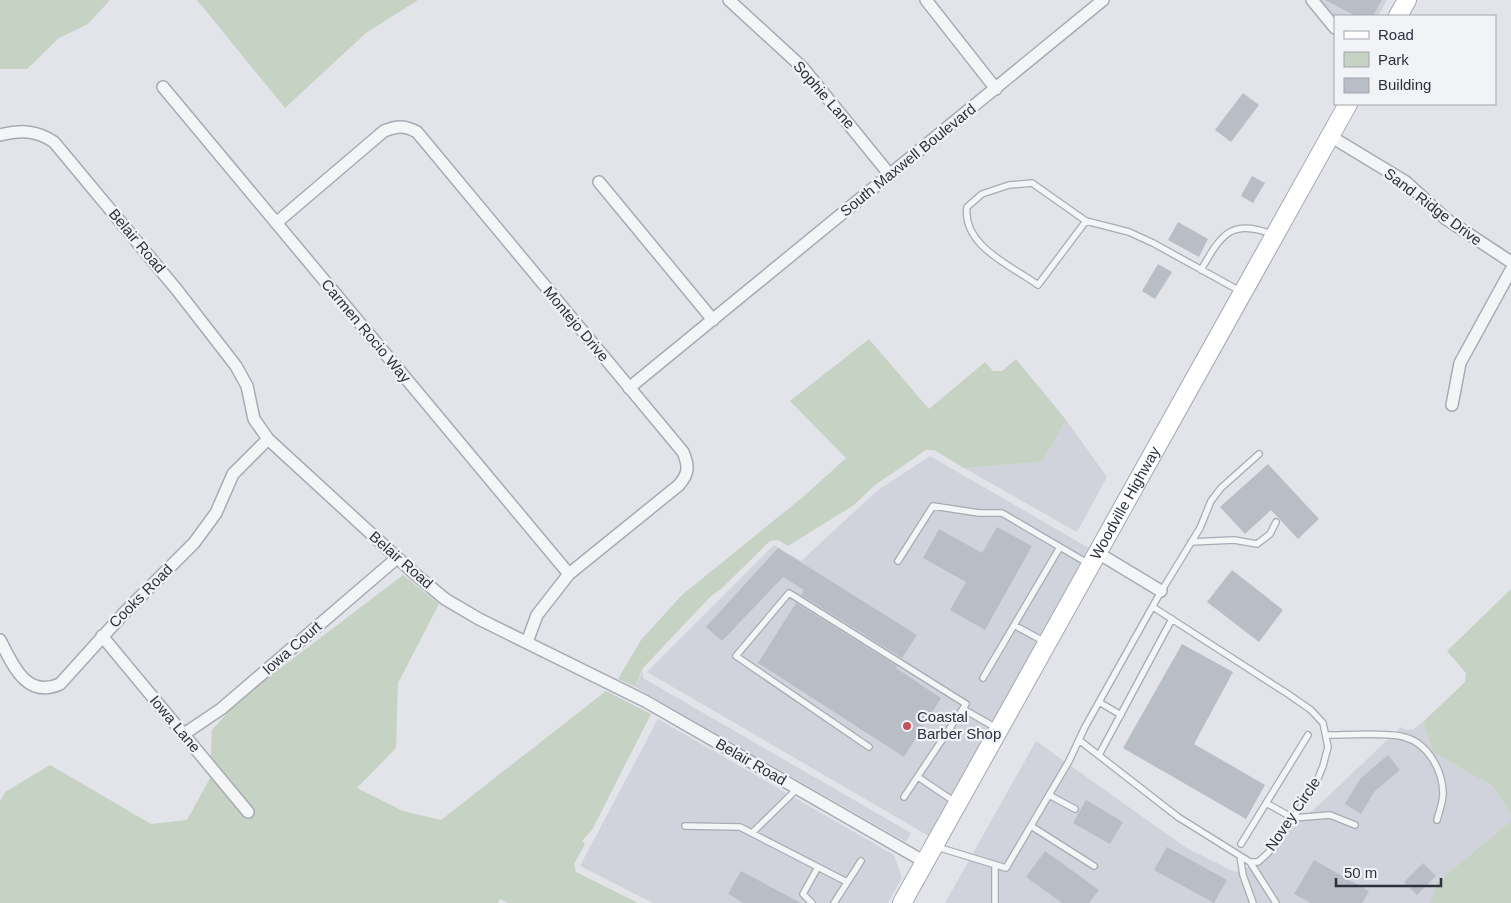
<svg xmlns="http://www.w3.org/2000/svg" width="1511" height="903" font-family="Arial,sans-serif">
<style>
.built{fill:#d0d3db}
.green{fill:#c6d2c4}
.building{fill:#b9bdc5}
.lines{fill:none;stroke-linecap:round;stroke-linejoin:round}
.lane-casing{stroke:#a7abb3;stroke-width:8}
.street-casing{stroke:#a7abb3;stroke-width:14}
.primary-casing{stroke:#a2a8b3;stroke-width:20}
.lane{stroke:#f4f5f7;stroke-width:5.5}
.street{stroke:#f4f5f7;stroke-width:11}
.primary{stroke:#fff;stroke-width:18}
.poi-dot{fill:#c2525a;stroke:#f1f3f6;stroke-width:2}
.labels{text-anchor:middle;stroke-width:4.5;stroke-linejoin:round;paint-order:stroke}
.street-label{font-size:15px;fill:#2b313f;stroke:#f1f3f6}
.poi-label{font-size:15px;fill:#2b313f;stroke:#f1f3f6;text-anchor:start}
</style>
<rect width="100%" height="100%" fill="#e2e4e9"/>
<!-- built -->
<path class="built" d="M 1320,0 L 1387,0 L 1378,16 L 1335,16 L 1335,19 Z
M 1066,420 L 1107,477 L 1077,532 L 964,468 L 1042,462 Z
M 930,456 L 1089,548 L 929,836 L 647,672 L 774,545 L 801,561 L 878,490 Z
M 643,671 L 643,678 L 911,833 L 906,842 L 635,687 Z
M 658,719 L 894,855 L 902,878 L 888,903 L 653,903 L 580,866 Z
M 1423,722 L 1433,752 L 1492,786 L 1511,814 L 1511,821 L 1438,881 L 1430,903 L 945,903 L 1036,741 L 1185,847 L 1235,872 L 1243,871 L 1322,802 L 1401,727 L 1406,730 L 1414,729 Z"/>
<!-- green -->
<path class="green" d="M 0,0 L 110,0 L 88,24 L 59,38 L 27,69 L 0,69 Z
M 197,0 L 418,0 L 366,33 L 285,108 Z
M 869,339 L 929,409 L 985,362 L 993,371 L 1002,371 L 1016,359 L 1066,420 L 1042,462 L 964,468 L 934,450 L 926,450 L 875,485 L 854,505 L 788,546 L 778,540 L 770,541 L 721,589 L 711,596 L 643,668 L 635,687 L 618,679 L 641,640 L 682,595 L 804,496 L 846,458 L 790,401 Z
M 403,575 L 439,604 L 398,683 L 396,748 L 357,788 L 403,811 L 441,820 L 606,691 L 651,714 L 592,830 L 582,841 L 585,844 L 574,864 L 576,872 L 638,903 L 508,903 L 500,899 L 498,903 L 0,903 L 0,801 L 5,792 L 50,765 L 151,824 L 187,820 L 210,778 L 212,730 L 241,698 Z
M 1511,589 L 1511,814 L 1492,786 L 1433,752 L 1423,722 L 1465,682 L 1466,673 L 1447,651 Z
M 1511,821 L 1511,903 L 1430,903 L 1438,881 Z"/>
<!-- building -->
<path class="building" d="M 1325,0 L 1382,0 L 1373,16 L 1356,16 Z
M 1243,93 L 1259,105 L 1231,142 L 1215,130 Z
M 1252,176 L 1265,183 L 1253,203 L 1241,196 Z
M 1178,222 L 1208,239 L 1199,257 L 1168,240 Z
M 1158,264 L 1172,272 L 1155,299 L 1142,291 Z
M 1268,464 L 1319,519 L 1298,539 L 1271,510 L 1245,534 L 1220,507 Z
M 997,527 L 1032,546 L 985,630 L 950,610 L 966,582 L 923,558 L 939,529 L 982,553 Z
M 778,548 L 917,635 L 902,658 L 801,595 L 804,590 L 783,577 L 722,641 L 706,627 Z
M 1232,570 L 1283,610 L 1259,642 L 1207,602 Z
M 796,603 L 897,666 L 896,668 L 941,698 L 904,757 L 758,663 Z
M 1182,644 L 1233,672 L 1194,744 L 1265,785 L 1246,819 L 1123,748 Z
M 1388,755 L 1400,770 L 1374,792 L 1361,814 L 1345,804 L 1360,779 Z
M 1086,800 L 1123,822 L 1110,844 L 1073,823 Z
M 1167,847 L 1227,880 L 1214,903 L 1154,870 Z
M 1045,851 L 1099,890 L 1089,903 L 1062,903 L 1026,877 Z
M 1314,860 L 1369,891 L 1362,903 L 1311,903 L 1294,894 Z
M 1423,863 L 1436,876 L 1417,895 L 1404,882 Z
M 741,871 L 801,903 L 744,903 L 728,894 Z"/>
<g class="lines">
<!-- lane casing -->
<g class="lane-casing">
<path id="lane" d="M 1086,221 L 1038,285 C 1012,266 962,246 967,207 L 982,194 L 1009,185 L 1032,183 L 1086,221 L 1129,232 L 1153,243 L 1240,291
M 1201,270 C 1221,235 1231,217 1274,235
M 1191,542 L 1234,540 L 1257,544 L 1270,534 L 1276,522
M 898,561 L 933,506 L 979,513 L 1002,513 L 1089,564
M 1014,625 L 1045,642
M 983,678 L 1060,547
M 1099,702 L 1121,715
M 963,709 L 998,729
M 1327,735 C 1346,735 1388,732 1404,737 C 1428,743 1443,771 1443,794 C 1443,802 1439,812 1437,820
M 1079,740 L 1178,817 L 1250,862 L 1258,862 L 1268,853 L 1314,788 L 1323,766 L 1328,747 L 1323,723 L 1311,710 L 1288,694 L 1153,607
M 869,747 L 736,656 L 789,593 L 966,704 L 904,797
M 1099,755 L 1172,619
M 918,777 L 955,802
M 1049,795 L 1075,809
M 1266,803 L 1293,818 L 1330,815 L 1355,825
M 685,826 L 740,827 L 847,882
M 1031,826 L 1094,866
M 752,833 L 797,789
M 1241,844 L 1308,735
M 937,847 L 1006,868 L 1069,761 L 1085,727 L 1159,595 L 1200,528 L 1211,501 L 1221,488 L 1259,454
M 1240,856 L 1243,875 L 1253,903
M 1250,862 L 1276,903
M 995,866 L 995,903
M 812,903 L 803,894 L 818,867
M 834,903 L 861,861"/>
</g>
<!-- street casing -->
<g class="street-casing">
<path id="street" d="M 729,0 L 803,68 L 890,175
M 926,0 L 996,89
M 1312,0 L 1335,28
M 163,87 L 569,574
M 0,135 C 21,130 36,130 54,142 L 177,290 L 236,366 L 247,386 L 254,419 L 268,439 L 415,574 L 445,599 L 479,619 L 645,701 L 925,862
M 1330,136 L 1406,182 L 1446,219 L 1511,262
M 599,182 L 713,320
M 276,223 L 384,131 C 397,126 404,125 417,132 L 683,452 C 689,466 689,473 679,485 L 569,574 L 537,615 L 527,642
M 629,388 L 1103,0
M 1452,405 L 1460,363 L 1511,270
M 1098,553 L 1161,591
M 102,636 L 248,812
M 0,640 C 13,665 26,699 60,684 L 125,612 L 194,543 L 216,513 L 233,474 L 268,439
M 184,734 L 221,709 L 397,558"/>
</g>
<!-- primary casing -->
<g class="primary-casing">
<g id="primary">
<path d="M 1398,16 L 1407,0"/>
<path id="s1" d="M 902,903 L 1348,104"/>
</g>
</g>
<!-- lane -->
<use href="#lane" class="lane"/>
<!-- street -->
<use href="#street" class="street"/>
<!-- primary -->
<use href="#primary" class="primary"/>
</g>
<!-- markers -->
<circle class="poi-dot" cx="907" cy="726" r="5"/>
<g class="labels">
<!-- street labels -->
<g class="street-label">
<text transform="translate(824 95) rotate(49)" y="5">Sophie Lane</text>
<text transform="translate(908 160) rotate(-39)" y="5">South Maxwell Boulevard</text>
<text transform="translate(1433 207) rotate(37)" y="5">Sand Ridge Drive</text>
<text transform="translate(137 241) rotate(50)" y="5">Belair Road</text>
<text transform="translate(576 324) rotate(50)" y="5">Montejo Drive</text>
<text transform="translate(366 331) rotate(50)" y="5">Carmen Rocio Way</text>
<text dy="5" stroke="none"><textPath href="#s1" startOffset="458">Woodville Highway</textPath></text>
<text transform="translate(401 560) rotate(41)" y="5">Belair Road</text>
<text transform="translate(141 596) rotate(-45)" y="5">Cooks Road</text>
<text transform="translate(292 648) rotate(-41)" y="5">Iowa Court</text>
<text transform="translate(175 724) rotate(50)" y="5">Iowa Lane</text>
<text transform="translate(751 762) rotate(30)" y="5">Belair Road</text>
<text transform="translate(1293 814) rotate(-56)" y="5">Novey Circle</text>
</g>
<!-- poi labels -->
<g class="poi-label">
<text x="917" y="722">Coastal<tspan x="917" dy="17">Barber Shop</tspan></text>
</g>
</g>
<!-- legend -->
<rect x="1334" y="15" width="162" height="90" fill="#f1f3f6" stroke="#a2a5ad"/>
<rect x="1344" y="31" width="25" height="8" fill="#ffffff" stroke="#a2a5ad"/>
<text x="1378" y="40" font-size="15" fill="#2b313f">Road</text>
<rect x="1344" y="52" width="25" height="15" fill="#c6d2c4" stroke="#a2a5ad"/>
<text x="1378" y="65" font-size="15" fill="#2b313f">Park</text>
<rect x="1344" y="78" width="25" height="15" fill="#b9bdc5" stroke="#a2a5ad"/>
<text x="1378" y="90" font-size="15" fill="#2b313f">Building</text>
<!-- scale -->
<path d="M1336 878v8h105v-8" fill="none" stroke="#2b313f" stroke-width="2.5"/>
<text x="1344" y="878" font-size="15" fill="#2b313f" stroke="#f1f3f6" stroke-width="4" paint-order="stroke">50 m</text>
</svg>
